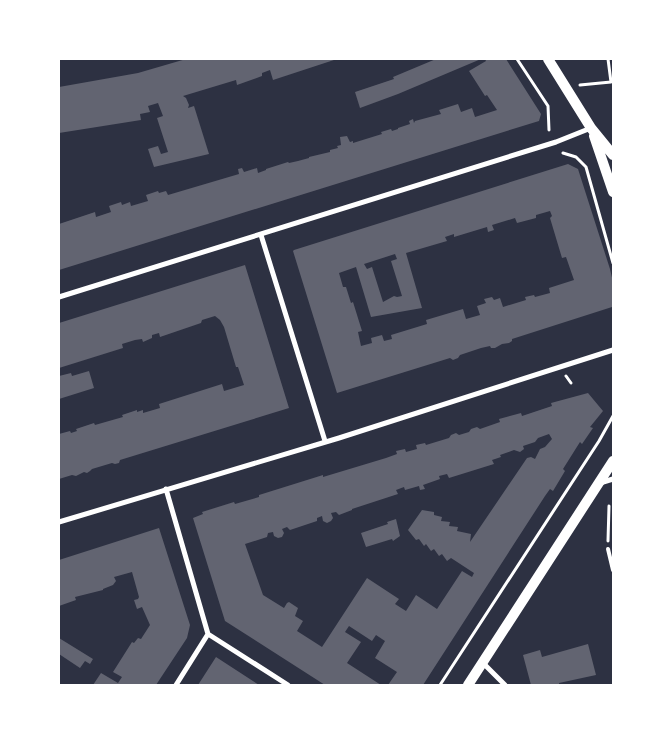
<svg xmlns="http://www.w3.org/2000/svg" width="672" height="744" font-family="Lora,serif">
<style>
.building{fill:#626471;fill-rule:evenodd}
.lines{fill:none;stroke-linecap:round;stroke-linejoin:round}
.path{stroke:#fff;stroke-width:3}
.service{stroke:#fff;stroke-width:4}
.minor{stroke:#fff;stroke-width:5}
.secondary{stroke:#fff;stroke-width:10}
</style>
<rect width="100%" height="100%" fill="#2d3142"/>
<!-- building -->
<path class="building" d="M 186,59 L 337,59 L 273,80 L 270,70 L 262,73 L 262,76 L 237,85 L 236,80 L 183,96 L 186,98 L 189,105 L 188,108 L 194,106 L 209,154 L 154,167 L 148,149 L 158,146 L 161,154 L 168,152 L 157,118 L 163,116 L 158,103 L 148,106 L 150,112 L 140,114 L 141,120 L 59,133 L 59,87 L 138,73 Z
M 436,59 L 481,59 L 398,94 L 360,108 L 355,92 L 394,79 L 393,77 Z
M 485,59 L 506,59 L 541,114 L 539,121 L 59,270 L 59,224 L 95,212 L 96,217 L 111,212 L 109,206 L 121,202 L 122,205 L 130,202 L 131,206 L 148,201 L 146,195 L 158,191 L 159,193 L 166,191 L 168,195 L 239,174 L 238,169 L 242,168 L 244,172 L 257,168 L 258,173 L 266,170 L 266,169 L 288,162 L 289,163 L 298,161 L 309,158 L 309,157 L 330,152 L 330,150 L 338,148 L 337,146 L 341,145 L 340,137 L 347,136 L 350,142 L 353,141 L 353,143 L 382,134 L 381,132 L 391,129 L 392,131 L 398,129 L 398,128 L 410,124 L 409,121 L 413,119 L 414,123 L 415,121 L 441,114 L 439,110 L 458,104 L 461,112 L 472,108 L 475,117 L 497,110 L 487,95 L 485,96 L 469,71 L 486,61 Z
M 568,164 L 578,169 L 610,269 L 613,282 L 612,307 L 512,339 L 512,341 L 509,343 L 502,344 L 495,348 L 491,348 L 490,346 L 481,348 L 460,355 L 458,358 L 453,360 L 450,358 L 337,393 L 293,251 L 294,250 ZM 550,211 L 552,216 L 550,218 L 562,258 L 566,257 L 574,280 L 549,288 L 550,293 L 535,297 L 534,295 L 525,297 L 526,300 L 503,307 L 500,298 L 494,300 L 492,297 L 484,299 L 486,303 L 477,306 L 480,315 L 466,319 L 463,309 L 426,320 L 427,324 L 391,335 L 392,339 L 384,341 L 382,335 L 371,338 L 372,343 L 361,346 L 358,332 L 362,331 L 353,302 L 351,303 L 346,287 L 343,287 L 339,273 L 356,267 L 371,317 L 422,308 L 406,253 L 447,241 L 445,237 L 454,234 L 454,237 L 487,227 L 488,232 L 494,230 L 492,225 L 515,218 L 517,223 L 536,218 L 536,215 ZM 395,254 L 397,259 L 391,261 L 402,296 L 397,297 L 394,296 L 383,302 L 372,267 L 367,269 L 364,264 Z
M 245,265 L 289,408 L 120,460 L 119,463 L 115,464 L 112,463 L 92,469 L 90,471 L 87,473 L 84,472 L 76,476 L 72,475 L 59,479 L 59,434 L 70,431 L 71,433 L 77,431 L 76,429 L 94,423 L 95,425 L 123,417 L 122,415 L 137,410 L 137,412 L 143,410 L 143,413 L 160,408 L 159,404 L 222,384 L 224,391 L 244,385 L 238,367 L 236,367 L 224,327 L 220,320 L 215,316 L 202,320 L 201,323 L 160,337 L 159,333 L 152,335 L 152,338 L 143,342 L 142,339 L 135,340 L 122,344 L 123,348 L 59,368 L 59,323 Z
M 89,371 L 94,388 L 59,399 L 59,376 L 71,373 L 72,376 Z
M 588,393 L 603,411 L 590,427 L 593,428 L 582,444 L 580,442 L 563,469 L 565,471 L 553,491 L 550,489 L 545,496 L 423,685 L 388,685 L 397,672 L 375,658 L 385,641 L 376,635 L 372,641 L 349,626 L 345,632 L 361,642 L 347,663 L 381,685 L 325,685 L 225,621 L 193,518 L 203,514 L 202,512 L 234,502 L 235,504 L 242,502 L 259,497 L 259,495 L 323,475 L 323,477 L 386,458 L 397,454 L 396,451 L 405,449 L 406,452 L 417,449 L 416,445 L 425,443 L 426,445 L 449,438 L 451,435 L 456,433 L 459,435 L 469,432 L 471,429 L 477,427 L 480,429 L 500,422 L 499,419 L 521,413 L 522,416 L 552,406 L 551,403 ZM 549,434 L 552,439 L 545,447 L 540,449 L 535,459 L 531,457 L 527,458 L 470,542 L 471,534 L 457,531 L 458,527 L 449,526 L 450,522 L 441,521 L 442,517 L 434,515 L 434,512 L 422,510 L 408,530 L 416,540 L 419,539 L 424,546 L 426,544 L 431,551 L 434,549 L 439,556 L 442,554 L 447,561 L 451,558 L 474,573 L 472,577 L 462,571 L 437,609 L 416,595 L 406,611 L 395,604 L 399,599 L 367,578 L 322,647 L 297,631 L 303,621 L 295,616 L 298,608 L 289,602 L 287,603 L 284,608 L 263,595 L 245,544 L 267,537 L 268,533 L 273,532 L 274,536 L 278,538 L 282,537 L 284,533 L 282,529 L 287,527 L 290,530 L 317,521 L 317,518 L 322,516 L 323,521 L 327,523 L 331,521 L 333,518 L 331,513 L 336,512 L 339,515 L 352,510 L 352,509 L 398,494 L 396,490 L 404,487 L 405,490 L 419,486 L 420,490 L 425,489 L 423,485 L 440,479 L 439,476 L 447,474 L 449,478 L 494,464 L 492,460 L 501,457 L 500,455 L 514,450 L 520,452 L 524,449 L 523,446 L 535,442 L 538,438 Z
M 396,519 L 400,536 L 393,541 L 392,539 L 366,547 L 361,533 L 388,524 L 387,522 Z
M 159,528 L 190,625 L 187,638 L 156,685 L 93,685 L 101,673 L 118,683 L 122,677 L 113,672 L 132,642 L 134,643 L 138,638 L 141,639 L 150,625 L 142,607 L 137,609 L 134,600 L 138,599 L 139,597 L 132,572 L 114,577 L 116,581 L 113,585 L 103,589 L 103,590 L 75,597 L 76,600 L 59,606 L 59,560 Z
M 59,638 L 93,659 L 90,664 L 85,661 L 80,668 L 59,654 Z
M 588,644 L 596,675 L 559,683 L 559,685 L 531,685 L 523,655 L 540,650 L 542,657 Z
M 216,657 L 259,685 L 198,685 Z"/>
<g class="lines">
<!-- path -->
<path class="path" d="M 517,59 L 548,106 L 549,130
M 580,85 L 611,82 L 608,59
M 563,153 L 576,157 L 586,167 L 613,263
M 566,376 L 571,383
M 608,541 L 609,506
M 440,685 L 599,441 L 613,416"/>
<!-- service -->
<path class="service" d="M 608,549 L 613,570"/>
<!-- minor -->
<path class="minor" d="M 261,235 L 325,441
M 59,297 L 556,142 L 591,128
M 600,483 L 613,479
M 166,489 L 208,634 L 288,685
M 59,522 L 339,438 L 613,350
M 483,663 L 505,685
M 176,685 L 208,634"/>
<!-- secondary -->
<path class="secondary" d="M 548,59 L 591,128 L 613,155
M 594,136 L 613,192
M 468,685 L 613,461"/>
</g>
<!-- border -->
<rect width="672" height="744" fill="none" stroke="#ffffff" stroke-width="120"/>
</svg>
